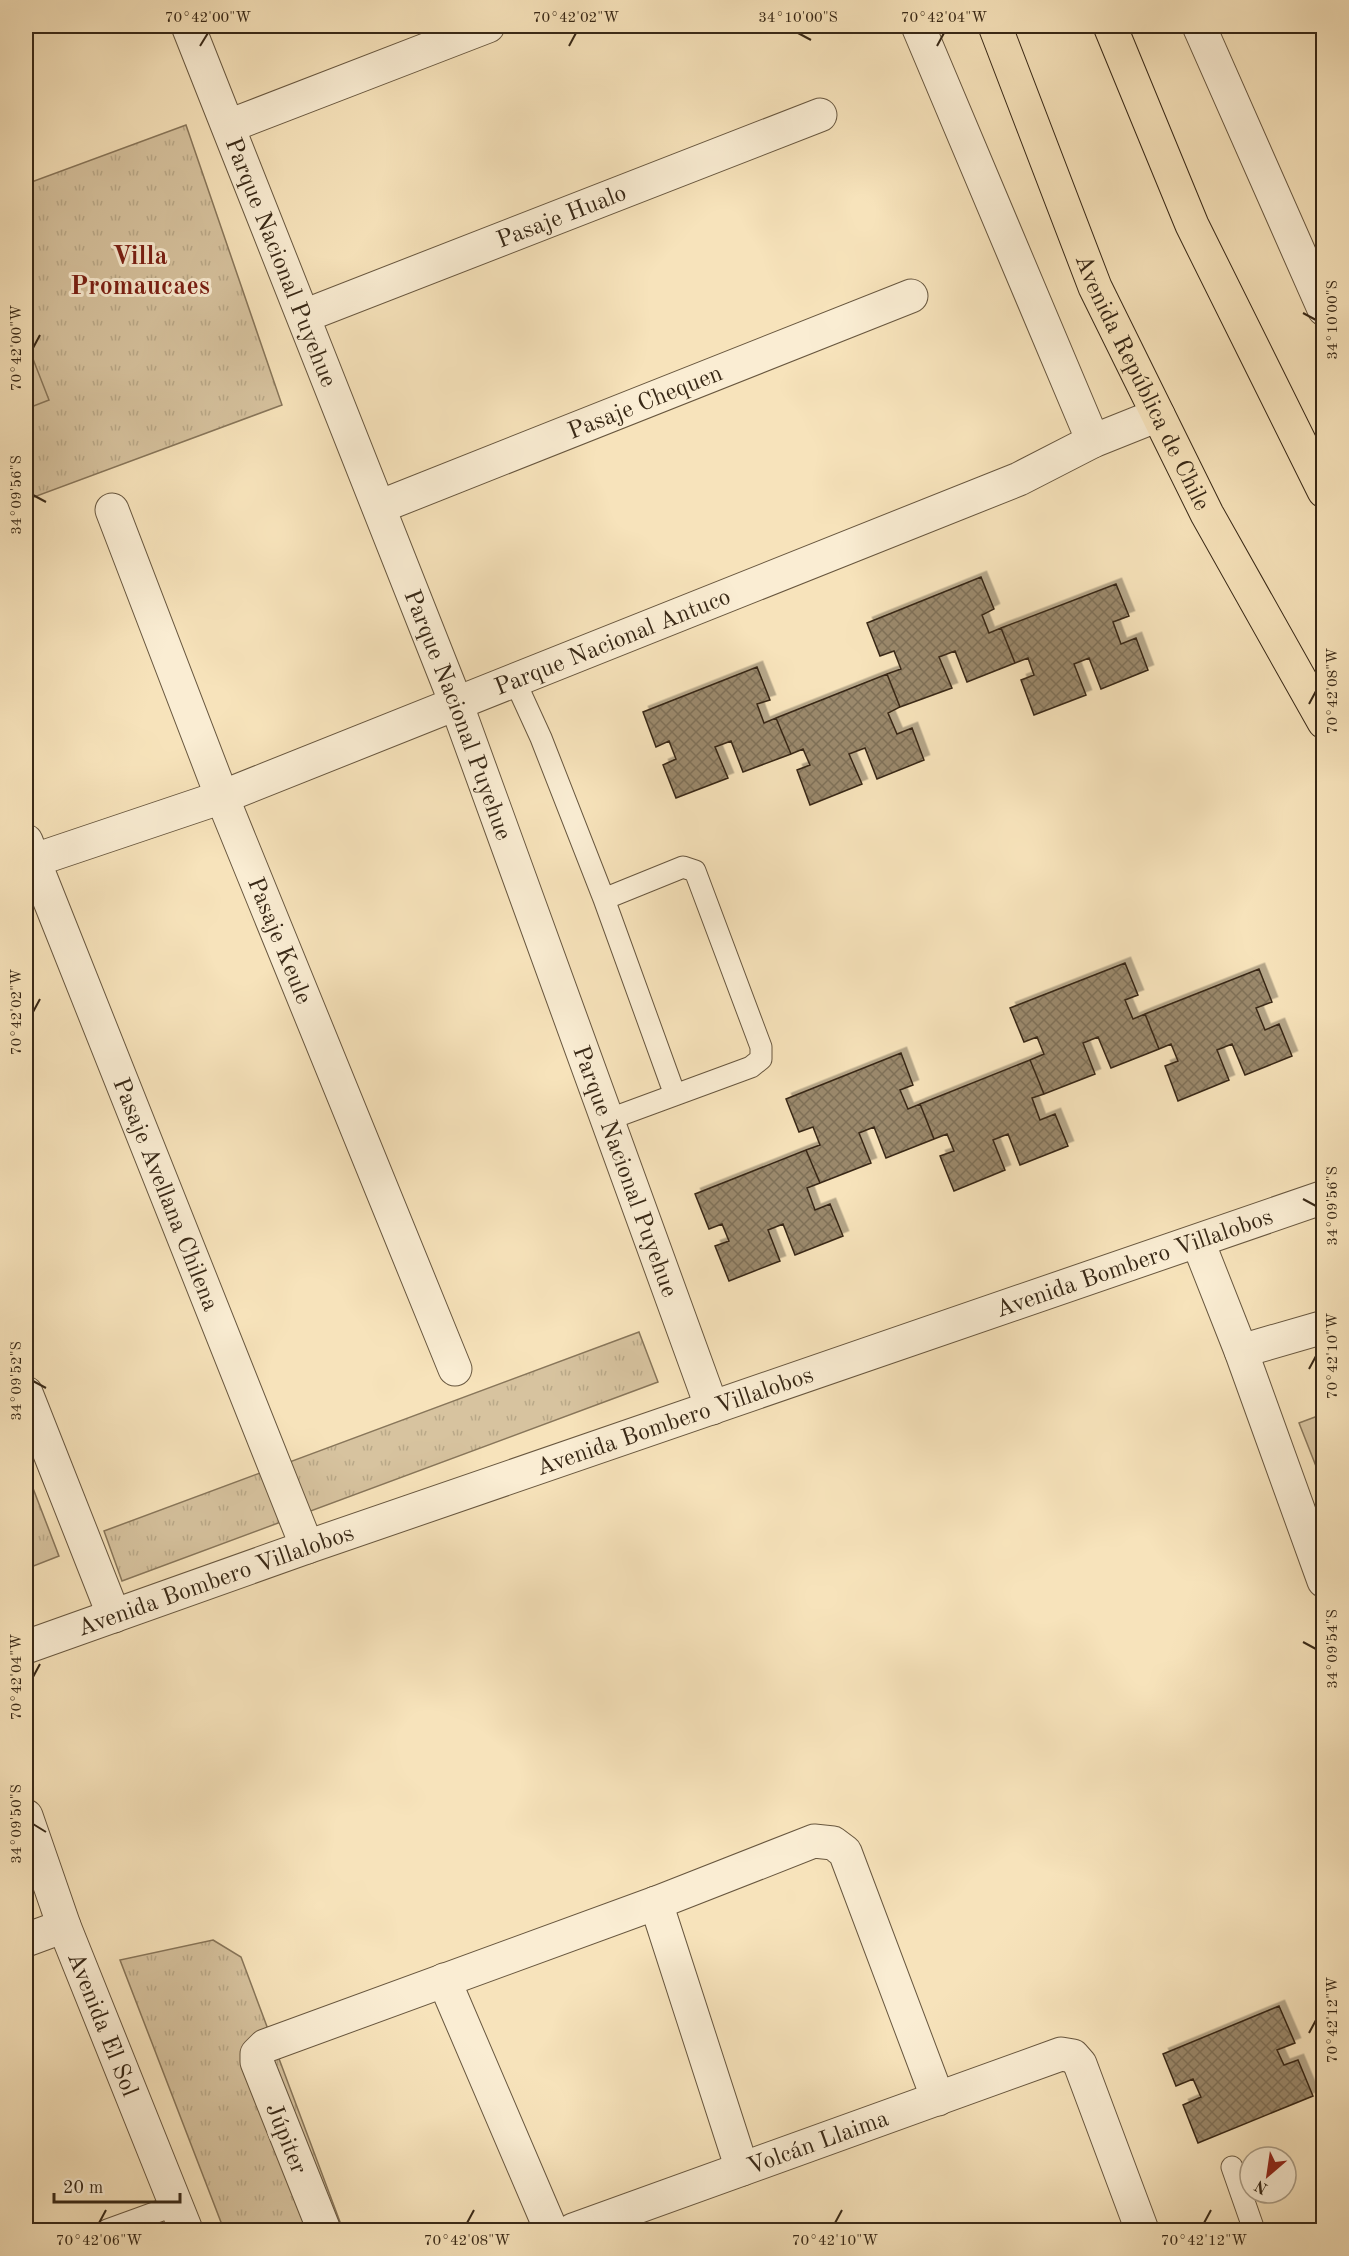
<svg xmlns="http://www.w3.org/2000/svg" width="1349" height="2256" font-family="'Old Standard TT',serif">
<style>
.grass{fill:url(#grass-tufts);stroke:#88765a;stroke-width:1.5}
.pitch{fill:#d7c39f;stroke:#88765a;stroke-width:1.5}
.building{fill:url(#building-cross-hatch);stroke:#382816;stroke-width:1.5;filter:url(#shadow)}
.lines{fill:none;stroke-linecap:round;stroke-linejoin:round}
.service-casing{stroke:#68573f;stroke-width:23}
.minor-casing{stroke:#68573f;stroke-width:35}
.tertiary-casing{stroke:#68573f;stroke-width:35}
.primary-casing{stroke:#382816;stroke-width:35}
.service{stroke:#faedd3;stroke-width:21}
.minor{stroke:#faedd3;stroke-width:33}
.tertiary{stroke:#faedd3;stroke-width:33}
.primary{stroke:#f7e3bb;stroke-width:33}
.ticks{fill:none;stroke:#382816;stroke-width:2}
.labels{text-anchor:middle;stroke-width:6;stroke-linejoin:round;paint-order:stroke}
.street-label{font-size:24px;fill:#382816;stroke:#faedd3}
.neighbourhood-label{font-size:26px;font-weight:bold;fill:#7a1f14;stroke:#faedd3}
.neatline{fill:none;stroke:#382816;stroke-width:2}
.ticks-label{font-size:15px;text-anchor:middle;fill:#382816}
</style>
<defs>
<pattern id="grass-tufts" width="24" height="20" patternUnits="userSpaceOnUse" patternTransform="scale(1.5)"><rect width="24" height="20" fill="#d7c39f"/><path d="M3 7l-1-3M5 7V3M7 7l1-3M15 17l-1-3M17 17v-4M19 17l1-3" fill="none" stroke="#b9a888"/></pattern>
<pattern id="building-cross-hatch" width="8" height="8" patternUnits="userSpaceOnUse" patternTransform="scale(1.5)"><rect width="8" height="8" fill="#9b896c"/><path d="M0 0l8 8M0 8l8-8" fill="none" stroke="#7f7058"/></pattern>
<filter id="shadow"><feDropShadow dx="5.5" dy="-5.5" stdDeviation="0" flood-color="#0004"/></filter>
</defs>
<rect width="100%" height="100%" fill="#f7e3bb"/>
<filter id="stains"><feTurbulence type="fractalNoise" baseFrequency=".00333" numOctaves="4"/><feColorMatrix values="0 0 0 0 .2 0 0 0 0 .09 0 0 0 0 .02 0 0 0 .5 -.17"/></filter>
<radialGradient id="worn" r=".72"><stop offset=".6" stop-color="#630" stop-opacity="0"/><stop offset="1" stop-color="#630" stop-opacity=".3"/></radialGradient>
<!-- grass -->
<path class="grass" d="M 186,125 L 282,405 L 26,500 L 26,184 Z
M 639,1332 L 658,1382 L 122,1581 L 104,1531 Z
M 1323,1414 L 1324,1414 L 1323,1484 L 1299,1423 Z
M 26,1470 L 59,1556 L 26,1569 Z
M 213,1940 L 241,1957 L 343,2230 L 224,2230 L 120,1960 Z"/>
<!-- pitch -->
<path class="pitch" d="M 26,341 L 49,400 L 26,409 Z"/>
<!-- building -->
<path class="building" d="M 981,577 L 994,609 L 982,615 L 989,633 L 1001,628 L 1015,663 L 967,682 L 955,651 L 939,657 L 952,688 L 900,707 L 887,674 L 901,669 L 894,651 L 880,656 L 867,623 Z
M 1116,584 L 1129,616 L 1113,622 L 1121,644 L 1136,638 L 1148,670 L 1101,689 L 1089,658 L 1074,664 L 1086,695 L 1034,715 L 1021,680 L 1034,675 L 1028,658 L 1015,663 L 1001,628 Z
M 757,667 L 770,700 L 757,704 L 764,723 L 776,718 L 791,754 L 743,772 L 731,741 L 715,747 L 728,778 L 676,798 L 663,765 L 676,759 L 669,741 L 656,747 L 643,712 Z
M 887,674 L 900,707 L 888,713 L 897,734 L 912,728 L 924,760 L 877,779 L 865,748 L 849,754 L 862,784 L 810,805 L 797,770 L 810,765 L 803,749 L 791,754 L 776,718 Z
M 1125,963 L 1138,995 L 1125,1000 L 1133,1019 L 1145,1014 L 1159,1049 L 1111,1068 L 1098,1037 L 1083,1043 L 1095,1074 L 1044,1094 L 1030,1060 L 1044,1054 L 1037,1037 L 1024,1042 L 1010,1008 Z
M 1259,969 L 1272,1002 L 1256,1008 L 1265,1030 L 1279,1024 L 1292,1056 L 1245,1075 L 1232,1044 L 1217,1050 L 1229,1080 L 1178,1101 L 1165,1066 L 1178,1061 L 1171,1044 L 1159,1049 L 1145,1014 Z
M 901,1053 L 913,1085 L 900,1090 L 908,1109 L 920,1104 L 934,1139 L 886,1158 L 874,1127 L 859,1133 L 871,1163 L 820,1183 L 806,1150 L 820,1145 L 813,1127 L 799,1132 L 786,1099 Z
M 1030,1060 L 1044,1094 L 1032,1098 L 1040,1120 L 1055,1114 L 1068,1146 L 1020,1165 L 1008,1134 L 993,1140 L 1005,1170 L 954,1191 L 940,1156 L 954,1151 L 947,1134 L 934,1139 L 920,1104 Z
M 806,1150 L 820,1183 L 807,1188 L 815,1210 L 830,1204 L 843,1236 L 795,1255 L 783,1224 L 768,1230 L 780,1261 L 729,1281 L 715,1246 L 729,1241 L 722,1224 L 709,1229 L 695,1194 Z
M 1279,2006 L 1295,2043 L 1277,2050 L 1284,2065 L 1298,2060 L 1313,2096 L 1198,2143 L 1183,2105 L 1201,2097 L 1193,2079 L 1176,2086 L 1163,2054 Z"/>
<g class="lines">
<!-- service casing -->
<g class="service-casing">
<path id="service" d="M 514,679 L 541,738 L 604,899 L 683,867 L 695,871 L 761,1047 L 761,1059 L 751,1067 L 607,1120
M 604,899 L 675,1095
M 1232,2167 L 1254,2230
M 107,2230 L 176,2205"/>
</g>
<!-- minor casing -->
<g class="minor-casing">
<g id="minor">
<path id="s1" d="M 188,26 L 456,703 L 712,1408"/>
<path d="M 918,26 L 1093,441"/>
<path d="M 1199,26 L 1324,309"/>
<path d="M 229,126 L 488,26"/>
<path id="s2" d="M 304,316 L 820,115"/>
<path id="s3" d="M 379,507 L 911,296"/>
<path id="s4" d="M 112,510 L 222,797 L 455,1369"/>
<path id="s5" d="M 26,841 L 307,1547"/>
<path id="s6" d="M 26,863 L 222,797 L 1019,479 L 1093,441 L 1158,415"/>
<path d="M 1198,1242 L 1241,1351 L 1324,1581"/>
<path d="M 1241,1351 L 1324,1327"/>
<path d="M 26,1393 L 114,1616"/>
<path id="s7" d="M 26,1647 L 307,1547 L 1324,1197"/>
<path d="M 656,1903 L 742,2169"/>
<path d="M 26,1940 L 64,1926"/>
<path d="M 444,1980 L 551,2230"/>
<path d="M 324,2230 L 257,2062 L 257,2054 L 265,2046 L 656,1903 L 814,1841 L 833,1843 L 845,1852 L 938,2099"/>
<path id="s8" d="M 573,2230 L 1061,2054 L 1073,2056 L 1080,2064 L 1142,2230"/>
</g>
</g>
<!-- tertiary casing -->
<g class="tertiary-casing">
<g id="tertiary">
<path id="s9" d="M 26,1816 L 64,1926 L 186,2230"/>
</g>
</g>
<!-- primary casing -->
<g class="primary-casing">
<g id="primary">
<path id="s10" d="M 995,26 L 1095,287 L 1207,514 L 1324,722"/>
<path d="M 1110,26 L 1192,225 L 1324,491"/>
</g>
</g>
<!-- service -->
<use href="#service" class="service"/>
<!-- minor -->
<use href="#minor" class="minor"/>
<!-- tertiary -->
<use href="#tertiary" class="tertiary"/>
<!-- primary -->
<use href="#primary" class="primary"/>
</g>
<!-- ticks -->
<path class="ticks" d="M 798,33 L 811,40M 200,46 L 208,33M 569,46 L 576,33M 937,46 L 944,33M 1303,313 L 1316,320M 33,348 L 40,335M 33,495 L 46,502M 1309,704 L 1316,691M 33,1012 L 40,999M 1303,1199 L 1316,1206M 1309,1369 L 1316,1356M 33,1381 L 46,1388M 1303,1642 L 1316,1649M 33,1677 L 40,1664M 33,1824 L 46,1832M 1309,2033 L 1316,2020M 99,2223 L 106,2210M 467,2223 L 474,2210M 835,2223 L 842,2210M 1204,2223 L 1211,2210"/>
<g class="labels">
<!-- street labels -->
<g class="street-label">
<text dy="8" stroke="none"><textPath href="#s2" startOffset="276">Pasaje Hualo</textPath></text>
<text dy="8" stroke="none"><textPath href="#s1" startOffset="254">Parque Nacional Puyehue</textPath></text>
<text dy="8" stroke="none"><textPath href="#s10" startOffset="386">Avenida República de Chile</textPath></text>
<text dy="8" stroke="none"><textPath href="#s3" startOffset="286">Pasaje Chequen</textPath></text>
<text dy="8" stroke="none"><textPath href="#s6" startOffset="627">Parque Nacional Antuco</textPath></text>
<text dy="8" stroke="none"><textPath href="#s1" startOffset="740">Parque Nacional Puyehue</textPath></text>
<text dy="8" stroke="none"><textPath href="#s4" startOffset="462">Pasaje Keule</textPath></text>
<text dy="8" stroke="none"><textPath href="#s1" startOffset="1226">Parque Nacional Puyehue</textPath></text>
<text dy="8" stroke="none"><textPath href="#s5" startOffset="380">Pasaje Avellana Chilena</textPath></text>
<text dy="8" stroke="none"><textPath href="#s7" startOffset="1173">Avenida Bombero Villalobos</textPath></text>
<text dy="8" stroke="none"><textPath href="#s7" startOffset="687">Avenida Bombero Villalobos</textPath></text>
<text dy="8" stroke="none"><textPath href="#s7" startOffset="201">Avenida Bombero Villalobos</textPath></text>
<text dy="8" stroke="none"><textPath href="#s9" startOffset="222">Avenida El Sol</textPath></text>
<text transform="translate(287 2138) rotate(68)" y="8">Júpiter</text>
<text dy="8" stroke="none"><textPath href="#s8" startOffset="260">Volcán Llaima</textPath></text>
</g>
<!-- neighbourhood labels -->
<g class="neighbourhood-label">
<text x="140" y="264">Villa<tspan x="140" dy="30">Promaucaes</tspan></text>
</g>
</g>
<!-- margin -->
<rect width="1349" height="2256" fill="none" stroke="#f7e3bb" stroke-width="66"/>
<!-- north arrow -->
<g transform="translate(1268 2175) rotate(209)"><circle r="28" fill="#faedd3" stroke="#ac9e87" stroke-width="1.5"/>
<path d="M0-4.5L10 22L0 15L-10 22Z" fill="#8f2418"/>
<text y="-9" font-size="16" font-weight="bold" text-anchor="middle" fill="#382816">N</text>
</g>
<!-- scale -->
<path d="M54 2193v9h126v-9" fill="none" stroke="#382816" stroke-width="3"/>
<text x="63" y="2193" font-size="18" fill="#382816" stroke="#faedd3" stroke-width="4.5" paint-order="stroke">20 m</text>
<rect x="33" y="33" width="1283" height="2190" class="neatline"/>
<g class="ticks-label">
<text x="208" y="22">70°42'00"W</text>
<text x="576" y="22">70°42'02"W</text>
<text x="798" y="22">34°10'00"S</text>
<text x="944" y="22">70°42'04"W</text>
<text transform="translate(1332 320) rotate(-90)" y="5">34°10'00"S</text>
<text transform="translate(16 348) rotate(-90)" y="5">70°42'00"W</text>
<text transform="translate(16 495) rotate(-90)" y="5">34°09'56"S</text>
<text transform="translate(1332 691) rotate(-90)" y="5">70°42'08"W</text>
<text transform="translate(16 1012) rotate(-90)" y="5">70°42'02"W</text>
<text transform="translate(1332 1206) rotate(-90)" y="5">34°09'56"S</text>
<text transform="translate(1332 1356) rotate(-90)" y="5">70°42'10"W</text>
<text transform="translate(16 1381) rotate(-90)" y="5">34°09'52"S</text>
<text transform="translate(1332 1649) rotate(-90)" y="5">34°09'54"S</text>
<text transform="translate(16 1677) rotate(-90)" y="5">70°42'04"W</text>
<text transform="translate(16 1824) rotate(-90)" y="5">34°09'50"S</text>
<text transform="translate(1332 2020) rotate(-90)" y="5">70°42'12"W</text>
<text x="99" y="2245">70°42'06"W</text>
<text x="467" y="2245">70°42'08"W</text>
<text x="835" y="2245">70°42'10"W</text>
<text x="1204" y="2245">70°42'12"W</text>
</g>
<rect width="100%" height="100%" filter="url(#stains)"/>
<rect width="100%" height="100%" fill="url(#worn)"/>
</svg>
